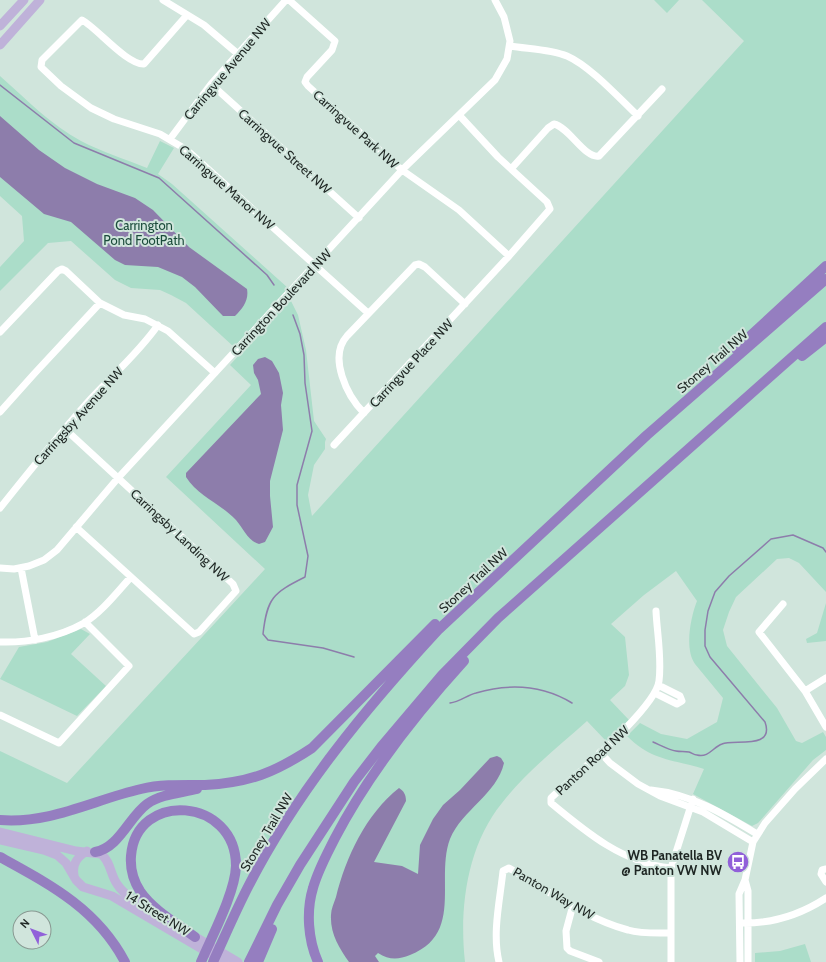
<svg xmlns="http://www.w3.org/2000/svg" width="826" height="962" font-family="Cabin,sans-serif">
<style>
.green{fill:#abddc9;fill-rule:evenodd}
.water{fill:#8d7dab}
.lines{fill:none;stroke-linecap:round;stroke-linejoin:round}
.stream{stroke:#8d7dab;stroke-width:1.5}
.minor{stroke:#fff;stroke-width:7}
.major{stroke:#bfb2d9;stroke-width:9}
.highway{stroke:#957ec0;stroke-width:10}
.labels{text-anchor:middle;stroke-width:4;stroke-linejoin:round;paint-order:stroke}
.street-label{font-size:13px;fill:#1e2623;stroke:#d0e5dc}
.park-label{font-size:13px;fill:#1b4c3b;stroke:#d0e5dc}
.poi-label{font-size:13px;font-weight:bold;fill:#1e2623;stroke:#d0e5dc;text-anchor:end}
</style>
<rect width="100%" height="100%" fill="#d0e5dc"/>
<!-- green -->
<path class="green" d="M 654,0 L 679,0 L 667,13 Z
M 702,0 L 826,0 L 826,592 L 799,563 L 789,558 L 777,559 L 736,597 L 729,612 L 723,630 L 727,646 L 777,708 L 796,741 L 802,743 L 823,732 L 826,737 L 826,750 L 813,760 L 758,823 L 752,826 L 693,794 L 704,769 C 672,759 652,761 627,736 L 640,723 L 661,734 L 687,739 L 717,722 L 723,698 L 695,664 C 684,649 691,616 697,601 L 676,571 L 644,595 L 611,624 L 625,637 L 629,675 L 625,686 L 610,700 L 629,720 L 606,741 L 587,721 C 558,747 526,772 502,803 C 467,846 459,908 465,962 L 0,962 L 0,751 L 67,783 L 265,569 L 166,477 L 251,385 L 230,365 L 287,302 L 291,301 L 298,315 L 306,350 L 314,421 L 326,439 L 325,442 L 325,449 L 314,465 L 308,495 L 312,516 L 744,41 ZM 20,918 L 44,918 L 44,942 L 20,942 Z
M 0,76 C 26,99 51,125 81,141 C 102,152 125,159 147,168 L 160,141 L 174,148 L 158,174 L 172,184 L 288,288 L 234,347 L 186,303 L 171,295 L 160,290 L 131,288 L 115,280 L 71,241 L 48,243 L 0,291 L 0,267 L 24,241 L 22,216 L 0,196 Z
M 826,603 L 826,641 L 807,643 L 806,639 L 817,633 Z
M 81,629 L 90,634 L 71,654 L 106,686 L 77,716 L 0,679 L 19,647 L 47,642 Z
M 805,944 L 811,962 L 755,962 L 755,953 L 780,951 Z"/>
<!-- water -->
<path class="water" d="M 0,116 L 39,150 L 65,168 L 97,184 L 135,198 L 153,210 L 189,247 L 247,289 C 249,300 243,308 235,316 L 223,316 L 195,287 L 182,277 L 158,267 L 125,265 L 115,260 L 71,222 L 44,214 L 0,177 Z
M 265,357 L 272,361 L 279,373 L 283,393 L 281,405 L 283,430 L 270,481 L 270,496 L 273,527 L 265,542 L 259,544 C 248,541 243,528 236,520 C 221,504 198,496 186,477 L 186,473 L 261,394 L 258,380 L 254,373 L 253,365 L 258,359 Z
M 497,756 L 501,758 L 504,763 C 497,794 462,810 450,839 C 435,879 464,934 410,955 C 398,960 389,960 378,953 L 375,956 L 379,962 L 349,962 C 339,948 330,933 331,915 C 331,909 334,903 336,897 C 346,857 366,814 399,788 C 404,791 406,795 406,801 L 374,862 L 402,866 L 418,874 L 420,845 L 433,819 L 443,805 L 460,790 L 490,758 Z"/>
<g class="lines">
<!-- stream -->
<path class="stream" d="M 0,85 L 74,143 L 159,178 L 267,275 L 274,285
M 293,315 L 300,334 L 304,355 L 305,383 L 312,431 L 297,485 L 297,505 L 308,556 L 305,577 C 273,593 267,598 263,634 L 268,640 L 323,648 L 354,657
M 450,703 C 460,702 467,695 476,693 C 510,683 542,685 572,703
M 653,742 C 660,745 669,750 676,751 C 680,752 685,751 689,752 C 692,753 694,755 697,755 C 709,758 713,747 722,744 C 734,739 775,750 765,722 L 710,657 L 705,646 L 705,630 L 708,611 L 715,592 L 729,576 L 771,539 L 793,535 L 823,548 L 826,552"/>
<!-- minor -->
<path class="minor" d="M 163,0 L 204,25 L 238,54
M 289,0 L 335,41 L 332,50 L 307,77 L 305,82 L 308,86 L 402,170 L 459,210 L 509,256
M 187,15 L 144,64 C 127,65 97,28 82,20 L 42,60 L 41,67 L 61,86 L 91,108 L 114,119 L 160,134 L 187,150 L 368,313
M 510,46 C 528,49 550,49 567,56 C 590,66 619,98 638,116
M 211,84 L 359,218
M 170,139 L 211,84 L 286,0
M 511,169 L 548,128 L 554,124 C 569,127 585,159 599,156 L 662,89
M 0,332 L 58,271 L 62,269 L 66,271 L 100,303 L 124,315 L 145,319 L 168,331 L 215,373
M 0,412 L 34,374 L 100,303
M 364,413 C 347,396 328,357 347,336 L 415,265 L 419,264 L 425,267 L 465,304
M 65,429 L 233,584 L 236,591 L 199,632 L 194,634 L 76,527
M 334,445 L 509,256 L 550,209 L 547,202 L 498,157 L 459,115
M 0,508 C 28,473 56,438 86,404 C 110,377 137,355 158,325
M 0,568 L 14,569 L 29,566 L 44,560 L 57,550 L 118,478 L 402,170 L 495,80 L 507,59 L 510,41 L 504,17 L 495,0
M 21,568 L 35,640
M 783,604 L 759,632 L 805,691 L 826,727
M 656,611 C 657,633 662,658 659,681 C 656,708 574,776 551,798 L 551,803 C 587,833 623,863 671,868
M 0,642 C 28,643 59,637 84,623 C 102,612 117,592 131,577
M 805,691 L 826,678
M 655,693 L 677,704 L 682,701 L 680,696 L 658,685
M 0,715 L 59,743 L 129,666 L 85,622
M 600,752 L 610,763 L 638,784 L 660,796 L 703,812 L 753,842
M 651,790 C 691,794 724,814 757,834
M 826,869 L 822,870 L 821,874 L 826,882
M 745,880 L 748,891 L 748,962
M 573,905 L 566,931 L 567,948 L 570,951 L 599,962
M 740,923 C 772,924 800,915 826,898
M 499,962 C 492,933 500,900 503,871 L 509,868 C 547,890 586,919 628,930 C 642,934 657,933 671,933
M 671,962 L 671,868 L 693,799
M 740,962 L 739,894 L 745,880 L 753,842 L 765,823 L 795,789 L 826,759"/>
<!-- major -->
<path class="major" d="M 0,26 L 24,0
M 0,45 L 40,0
M 0,832 L 76,851 L 101,854 C 111,862 110,874 117,884 C 126,898 144,906 158,914
M 0,840 L 44,850 L 57,855 L 66,863 L 76,880 L 83,887 L 112,896 L 224,962
M 74,875 C 72,864 77,857 87,851
M 189,933 L 238,962"/>
<!-- highway -->
<path class="highway" d="M 736,349 L 826,266
M 802,356 L 826,337
M 0,820 C 51,824 93,800 141,789 C 162,784 184,785 205,785 C 249,783 276,772 312,748 L 435,624
M 95,852 C 119,848 129,817 147,804 C 161,794 181,793 197,789
M 0,857 C 51,885 97,909 125,962
M 195,937 C 176,923 153,910 140,891 C 133,880 130,869 131,856 C 136,790 236,797 236,866 C 235,893 212,936 201,962
M 213,962 C 225,936 236,910 249,885 C 298,790 366,708 438,630 L 647,435 L 826,279
M 249,962 L 277,905 L 300,865 L 354,782 L 381,747 L 442,675 L 498,618 L 826,327
M 258,962 L 272,929
M 318,962 C 308,940 306,911 313,888 C 318,870 327,854 335,838 C 369,773 415,715 464,661"/>
</g>
<!-- icons -->
<defs>
<g id="bus-disc" transform="scale(1.15)"><circle r="9.5" fill="#9160d9" stroke="#d0e5dc"/><path d="M-5-6H5V4H4V6H2V4H-2V6H-4V4H-5ZM-3.5-4V0h7V-4ZM-3.5 1.2v1.5H-2V1.2ZM2 1.2v1.5H3.5V1.2Z" fill="#fff"/></g>
</defs>
<g fill-rule="evenodd">
<use href="#bus-disc" x="738" y="862"/>
</g>
<g class="labels">
<!-- street labels -->
<g class="street-label">
<text transform="translate(227 69) rotate(-50)" y="5">Carringvue Avenue NW</text>
<text transform="translate(356 129) rotate(42)" y="5">Carringvue Park NW</text>
<text transform="translate(285 151) rotate(42)" y="5">Carringvue Street NW</text>
<text transform="translate(227 187) rotate(41)" y="5">Carringvue Manor NW</text>
<text transform="translate(281 302) rotate(-47)" y="5">Carrington Boulevard NW</text>
<text transform="translate(712 361) rotate(-41)" y="5">Stoney Trail NW</text>
<text transform="translate(411 363) rotate(-47)" y="5">Carringvue Place NW</text>
<text transform="translate(78 416) rotate(-48)" y="5">Carringsby Avenue NW</text>
<text transform="translate(180 535) rotate(43)" y="5">Carringsby Landing NW</text>
<text transform="translate(473 580) rotate(-43)" y="5">Stoney Trail NW</text>
<text transform="translate(592 760) rotate(-43)" y="5">Panton Road NW</text>
<text transform="translate(266 832) rotate(-59)" y="5">Stoney Trail NW</text>
<text transform="translate(554 893) rotate(30)" y="5">Panton Way NW</text>
<text transform="translate(158 913) rotate(32)" y="5">14 Street NW</text>
</g>
<!-- park labels -->
<g class="park-label">
<text x="144" y="230">Carrington<tspan x="144" dy="15">Pond FootPath</tspan></text>
</g>
<!-- poi labels -->
<g class="poi-label">
<text x="722" y="860">WB Panatella BV<tspan x="722" dy="15">@ Panton VW NW</tspan></text>
</g>
</g>
<!-- north arrow -->
<g transform="translate(32 930) rotate(312)"><circle r="19" fill="#d0e5dc" stroke="#899992"/>
<path d="M0-3L7 15L0 10L-7 15Z" fill="#9160d9"/>
<text y="-6" font-size="11" font-weight="bold" text-anchor="middle" fill="#1e2623">N</text>
</g>
</svg>
